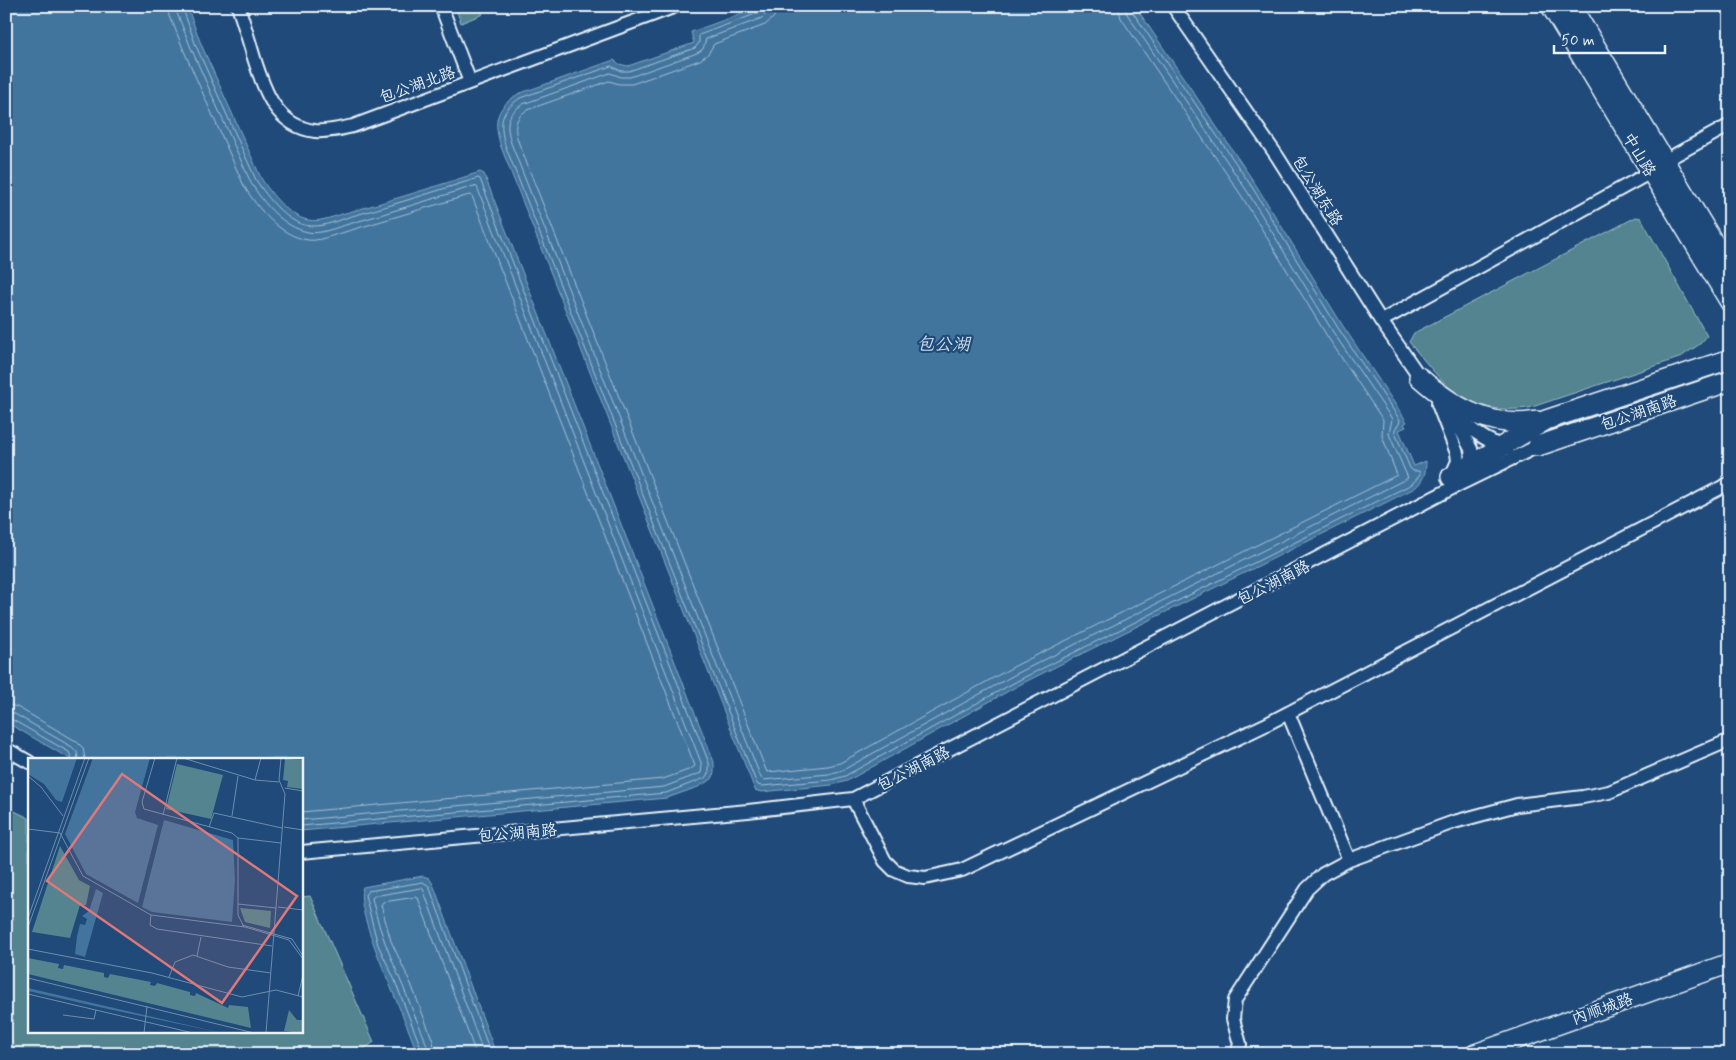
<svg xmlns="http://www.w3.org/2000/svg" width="1736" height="1060" font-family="Mynerve,'LXGW WenKai TC',sans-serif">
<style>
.green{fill:#53848f;stroke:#9ebac4}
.water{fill:#42749e;stroke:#84a6c2}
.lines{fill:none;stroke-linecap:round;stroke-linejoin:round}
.shore{stroke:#a6bfd4;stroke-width:1}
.street-casing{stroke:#e8f1f8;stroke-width:16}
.secondary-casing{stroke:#e8f1f8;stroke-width:22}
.street{stroke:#1f4a7a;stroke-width:12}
.secondary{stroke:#1f4a7a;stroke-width:19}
.labels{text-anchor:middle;stroke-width:4.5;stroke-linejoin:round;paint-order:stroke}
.street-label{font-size:16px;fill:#e8f1f8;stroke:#1f4a7a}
.water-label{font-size:18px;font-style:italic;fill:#cfdeea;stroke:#1f4a7a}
.inset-road{fill:none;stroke:#6f8dac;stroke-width:1}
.view{fill:#dd787b;fill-opacity:0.15;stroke:#dd787b;stroke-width:2.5}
.inset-edge{fill:none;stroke:#e8f1f8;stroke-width:2.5}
</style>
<rect width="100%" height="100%" fill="#1f4a7a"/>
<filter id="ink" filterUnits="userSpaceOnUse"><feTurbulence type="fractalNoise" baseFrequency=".02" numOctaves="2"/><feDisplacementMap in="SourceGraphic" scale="10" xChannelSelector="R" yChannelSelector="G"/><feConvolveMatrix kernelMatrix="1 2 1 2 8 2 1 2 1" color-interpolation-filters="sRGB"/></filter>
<g filter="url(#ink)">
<!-- green -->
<path class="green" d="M 455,6 L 479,6 L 483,14 L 461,23 Z
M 1636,217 L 1641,218 L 1707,336 L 1700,344 L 1679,358 L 1529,408 C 1465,416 1446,387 1409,342 L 1414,333 Z
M 6,807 L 29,818 L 29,1031 L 301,1031 L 301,897 L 310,896 L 374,1042 L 357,1054 L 16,1054 L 6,1023 Z"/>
<!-- water -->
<path class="water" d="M 6,6 L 187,6 L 201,44 L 261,178 C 272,195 288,216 308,220 C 320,223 337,215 349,212 C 393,200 437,186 480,172 L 484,174 L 714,762 L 714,773 L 712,779 L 698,787 L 667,798 L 301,831 L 301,759 L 70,759 L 6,722 Z
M 763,6 L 1135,6 L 1256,185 L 1343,326 L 1407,422 L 1404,424 L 1406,427 L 1399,430 L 1414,466 L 1426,461 C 1426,473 1424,480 1415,488 L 1021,684 L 847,781 L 832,785 L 761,792 L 755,790 L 501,147 C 493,121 495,109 518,94 L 614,60 L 619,64 L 628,66 L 694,43 L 691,32 Z
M 423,876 L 429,878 L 433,884 L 496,1054 L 417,1054 C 409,1022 351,910 363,887 Z"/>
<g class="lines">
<!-- shore -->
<path class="shore" d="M 168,6 L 170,16 L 184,51 L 244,186 C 258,209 280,236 308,240 C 315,241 321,239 328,237 L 469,195 L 472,196 L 695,766 L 691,769 L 663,779 L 301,812
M 176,6 L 177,13 L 191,48 L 251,183 C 264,204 283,227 308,232 C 320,235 337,227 349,224 C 391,212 432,199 474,186 L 477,187 L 702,765 L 701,773 L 664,787 L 301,820
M 182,6 L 196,46 L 256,180 C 268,198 288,225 311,226 C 324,227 339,220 352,216 C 394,205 436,191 478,178 L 480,179 L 709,763 L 709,772 L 705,778 L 666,793 L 301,826
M 762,6 L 761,10 L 758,13 L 699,35 L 699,43 L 695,48 L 629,71 L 621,71 L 611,66 L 520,98 C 500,112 499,122 505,145 L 756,782 L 758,785 L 762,786 L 831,780 L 845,776 L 1019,680 L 1412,484 L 1420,475 L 1419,471 L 1413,471 L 1410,468 L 1395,433 L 1395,429 L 1399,424 L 1400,420 L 1338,328 L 1252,187 L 1132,11 L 1131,6
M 768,6 L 767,13 L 762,18 L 706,39 L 703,49 L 697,53 L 630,77 L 621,77 L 610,73 L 523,104 C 505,116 506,124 511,143 L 761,778 L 763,780 L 829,774 L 843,770 L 1016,674 L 1408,478 L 1389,434 L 1392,419 L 1333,332 L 1247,191 L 1127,14 L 1125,6
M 776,6 L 774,17 L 765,25 L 714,44 L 708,54 L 700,60 L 632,84 L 619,84 L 609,81 L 527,110 C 514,119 514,127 518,141 L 766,770 L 768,772 L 828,766 L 840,763 L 1013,667 L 1397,475 L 1382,436 L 1383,420 L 1327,336 L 1241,195 L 1121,18 L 1118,6
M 6,704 L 17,707 L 76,741 L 83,748 L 85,759
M 6,712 L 13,713 L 72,747 L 77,752 L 78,759
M 6,718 L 11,719 L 69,752 L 72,759
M 421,1054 L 420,1045 L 393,976 L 378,945 L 365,895 L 368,891 L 423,882 L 429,886 L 491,1054
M 428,1054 C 427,1040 419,1026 414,1014 C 400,976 380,939 372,898 L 374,896 L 421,888 L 423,889 L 484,1054
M 435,1054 L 433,1041 L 411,984 L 391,941 L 381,905 L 383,902 L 416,897 L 418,898 L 476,1054"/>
<!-- street casing -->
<g class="street-casing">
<path id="street" d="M 238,6 C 244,24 249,41 254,58 C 264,90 276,126 315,131 C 328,132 340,129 353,126 L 676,6
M 441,6 L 470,82
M 1173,6 L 1277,156 L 1381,321 L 1424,383
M 1664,161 L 1730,125
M 1381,321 L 1651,172
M 1438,400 C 1456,418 1483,442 1508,448
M 1438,404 L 1457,453 L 1458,461 L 1451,477
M 1455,419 L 1471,449 L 1473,469
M 1288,713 L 1349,860
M 6,749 L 29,762
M 853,799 L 885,861 L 894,870 L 908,876 L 925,878 L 962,870 L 1265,725 L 1730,483
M 301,852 L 748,811 L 853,799 L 1464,482 L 1538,446
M 1237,1054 L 1240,1044 L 1233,1019 L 1235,1000 L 1307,889 L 1323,874 L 1349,860 L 1454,822 L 1517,805 L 1583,797 L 1609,792 L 1730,740"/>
</g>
<!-- secondary casing -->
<g class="secondary-casing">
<path id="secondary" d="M 1551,6 L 1730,302
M 1571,6 L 1730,270
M 1419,377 C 1453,407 1490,429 1537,421
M 1538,446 L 1730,381
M 1451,477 L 1546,420 L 1730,359
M 1475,1054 L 1730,963"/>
</g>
<!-- street -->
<use href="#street" class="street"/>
<!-- secondary -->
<use href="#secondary" class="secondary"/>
</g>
</g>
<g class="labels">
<!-- street labels -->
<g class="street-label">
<text transform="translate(417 84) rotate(-20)" y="6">包公湖北路</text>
<text transform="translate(1640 154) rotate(59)" y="6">中山路</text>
<text transform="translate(1318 190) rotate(58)" y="6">包公湖东路</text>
<text transform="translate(1638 412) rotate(-19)" y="6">包公湖南路</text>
<text transform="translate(1273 582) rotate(-27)" y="6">包公湖南路</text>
<text transform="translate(913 768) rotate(-27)" y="6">包公湖南路</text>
<text transform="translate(517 832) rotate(-5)" y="6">包公湖南路</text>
<text transform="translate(1602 1008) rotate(-20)" y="6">内顺城路</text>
</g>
<!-- water labels -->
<g class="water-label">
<text x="943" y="350">包公湖</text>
</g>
</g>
<!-- overview -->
<g transform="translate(28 758)">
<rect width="275" height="275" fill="#1f4a7a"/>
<path d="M 257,1 L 275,2 L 275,31 L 259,29 L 260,23 L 255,22 ZM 149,6 L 195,17 L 183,61 L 138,51 ZM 32,88 L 51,122 L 62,128 L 58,147 L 52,147 L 42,180 L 4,174 ZM 212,150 L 243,153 L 242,170 L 217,164 ZM 0,200 L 31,206 L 30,210 L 35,211 L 36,207 L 76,215 L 76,219 L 80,220 L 82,216 L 123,224 L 122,227 L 127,228 L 129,225 L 162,234 L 162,237 L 167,238 L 168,235 L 200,250 L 201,247 L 220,249 L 223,270 L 0,216 ZM 261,252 L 269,262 L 274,262 L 275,259 L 275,275 L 256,273 Z" fill="#53848f"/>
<path d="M 0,0 L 49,0 L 34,44 L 28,42 L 16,26 L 0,16 ZM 65,0 L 122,0 L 107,54 L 109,60 L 130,67 L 110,145 L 58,116 L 37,76 ZM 136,62 L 205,82 L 207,123 L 204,164 L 124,154 L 114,149 ZM 68,131 L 75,135 L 57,199 L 47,196 L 49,178 L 52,166 L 57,167 L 59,161 L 54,158 L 61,153 ZM 0,230 L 43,240 L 194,275 L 80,251 L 0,233 Z" fill="#42749e"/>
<path class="inset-road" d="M 127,0 L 114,44 L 116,51 L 204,75 L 210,80M 155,0 L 227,22 L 251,24M 0,18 L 13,29 L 35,58M 227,22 L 233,0M 257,30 L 275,33M 135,57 L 149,0M 204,58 L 210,18M 181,69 L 186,55 L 254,70M 256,69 L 275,72M 0,71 L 32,75 L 55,118 L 123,157 L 217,169 L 261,182 L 275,201M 210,80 L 210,157 L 216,169M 210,80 L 253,85M 210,146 L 248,150M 250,149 L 275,152M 123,157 L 122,167 L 129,171 L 244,188M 0,160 L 57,0M 214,167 L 264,181 L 275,198M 0,169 L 61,0M 0,191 L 124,215 L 214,239 L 248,232 L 275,239M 169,198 L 173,179M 141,219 L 147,204 L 165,197 L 200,209 L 243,215M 0,220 L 226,275M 0,236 L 165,275M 270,238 L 275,217M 35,257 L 66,261 L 68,252M 116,275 L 119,248M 238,275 L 257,36 L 251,22 L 253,0"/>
<path class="view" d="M 94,16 L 269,138 L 194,245 L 19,123 Z"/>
<rect width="275" height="275" class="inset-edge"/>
</g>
<!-- margin -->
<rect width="1736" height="1060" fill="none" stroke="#1f4a7a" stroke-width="25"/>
<rect x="12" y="12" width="1711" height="1035" fill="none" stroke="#e8f1f8" stroke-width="2" filter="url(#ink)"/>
<!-- scale -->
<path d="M1554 45v8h111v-8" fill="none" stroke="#e8f1f8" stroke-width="2.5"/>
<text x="1561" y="45" font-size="15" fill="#e8f1f8" stroke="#1f4a7a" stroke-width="4" paint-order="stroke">50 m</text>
</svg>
